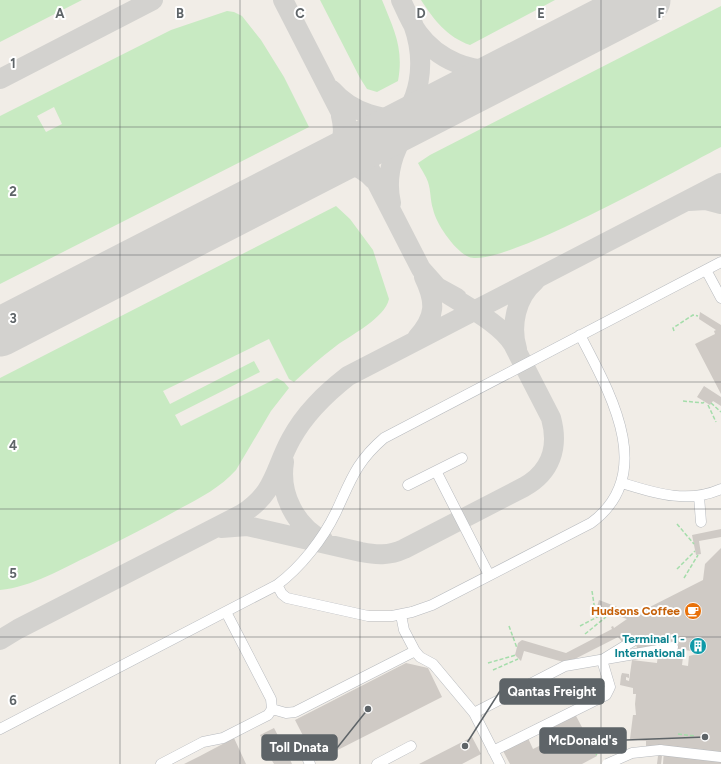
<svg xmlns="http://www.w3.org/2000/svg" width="721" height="764" font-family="Figtree,sans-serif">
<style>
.green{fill:#c8eac2;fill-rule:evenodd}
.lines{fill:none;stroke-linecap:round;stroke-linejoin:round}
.taxiway{stroke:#d3d2cf;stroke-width:20}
.runway{stroke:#d3d2cf;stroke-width:49}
.building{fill:#cfcac5;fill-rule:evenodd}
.minor-casing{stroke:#b7babe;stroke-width:11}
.path{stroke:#a4ddaa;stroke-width:1.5;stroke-dasharray:4 2;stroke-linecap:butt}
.minor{stroke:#fff;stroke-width:10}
.minor-bridge-casing{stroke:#b7babe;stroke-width:11;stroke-linecap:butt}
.minor-bridge{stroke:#fff;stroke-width:10}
.grid{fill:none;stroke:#5e6468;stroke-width:1;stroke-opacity:0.55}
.labels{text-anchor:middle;stroke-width:4;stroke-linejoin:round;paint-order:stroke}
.food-label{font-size:12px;font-weight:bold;fill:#c56008;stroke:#fff;text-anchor:end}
.culture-label{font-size:12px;font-weight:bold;fill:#0d838f;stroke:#fff;text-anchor:end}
.grid-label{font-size:13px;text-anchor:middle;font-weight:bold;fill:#5e6468;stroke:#fff;stroke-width:4;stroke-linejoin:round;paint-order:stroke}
.leader{fill:none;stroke:#5e6468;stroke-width:1.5}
.callout-dot{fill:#5e6468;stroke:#fff;stroke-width:1.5}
.callout{fill:#5e6468;stroke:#5e6468;stroke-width:1.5}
.callout-label{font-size:13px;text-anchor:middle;font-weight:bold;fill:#fff}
</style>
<rect width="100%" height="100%" fill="#f1ede7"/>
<!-- green -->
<path class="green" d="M 0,0 L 82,0 L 0,42 Z
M 320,0 L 382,0 C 394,30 404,48 398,81 L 377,92 L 367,89 L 360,78 Z
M 421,0 L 555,0 L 470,45 C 447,37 434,20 421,0 Z
M 721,6 L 721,147 C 684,166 499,270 469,257 C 455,251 436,224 433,209 C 430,200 431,191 428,182 C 426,176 421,169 418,163 L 430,155 Z
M 227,11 L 234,12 L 242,16 L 261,40 L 284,77 L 309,127 L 0,284 L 0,116 L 171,30 ZM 54,107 L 62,124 L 46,132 L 37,116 Z
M 336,206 L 350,219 L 373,250 L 389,299 C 385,318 351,335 336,346 C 321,357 308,369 294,382 L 289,379 L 269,339 L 163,391 L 170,404 L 254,361 L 260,372 L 175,415 L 181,426 L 277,378 L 284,382 L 289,388 L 271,411 L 236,470 C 221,487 200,498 181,508 C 151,525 121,540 91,555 C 63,568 32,587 0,590 L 0,378 Z"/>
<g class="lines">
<!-- taxiway -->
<path class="taxiway" d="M 283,0 L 421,269 L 437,287 L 457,298
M 401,0 C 406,11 411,23 418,33 C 437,59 472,75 505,68
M 0,79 L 153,0
M 489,79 C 533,56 579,32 616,0
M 332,90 C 351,112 384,123 413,117 C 424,114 434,108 444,103
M 355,150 C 365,141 379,138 389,130 C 423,106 426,60 413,24
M 318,170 C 338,159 359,163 374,180
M 307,173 C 332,160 349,147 341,116
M 689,201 L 706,200 L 721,204
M 391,203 C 384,173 396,135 421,117
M 417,338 C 436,317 436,302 424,277
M 517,349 C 510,326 516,297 535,281
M 284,462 C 279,494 295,526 324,541
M 221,528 L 247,526 L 361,552 C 376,555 389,556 404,549 L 524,487 C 551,472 559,447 551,418 L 513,344 C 500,323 467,307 446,293
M 0,640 L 18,629 L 242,514 C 276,492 274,470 291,439 C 305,413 325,394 348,376 L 721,183"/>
<!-- runway -->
<path class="runway" d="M 0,332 L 646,0"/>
</g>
<!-- building -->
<path class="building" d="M 700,312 L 721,325 L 721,394 L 695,344 L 715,334 L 714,331 L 716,330 L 699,319 Z
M 704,386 L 721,397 L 721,406 L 713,401 L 710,405 L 697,397 Z
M 721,529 L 721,537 L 699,541 L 701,554 L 696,555 L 692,535 Z
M 721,548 L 721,764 L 663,764 L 664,749 L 646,746 L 646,741 L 630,739 L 633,715 L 636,715 L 635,704 L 636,694 L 633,694 L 633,688 L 620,685 L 621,676 L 622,673 L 629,674 L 629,678 L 626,677 L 626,680 L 629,681 L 632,660 L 657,663 L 659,644 L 637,649 L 636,643 L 638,643 L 635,637 L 623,643 L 618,637 L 567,663 L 524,651 L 521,661 L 515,655 L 518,643 L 522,640 L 566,653 L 612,629 L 611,627 L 613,626 L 614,628 L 627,619 L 609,613 L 607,617 L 595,613 L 599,600 L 633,613 L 637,611 L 638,613 L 703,580 L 705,564 ZM 673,641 L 675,649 L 701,652 L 701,653 L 689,656 L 688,666 L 682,665 L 683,657 L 662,655 L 663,643 Z
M 406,663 L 428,668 L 442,697 L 316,761 L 295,720 Z
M 574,712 L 597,756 L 582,764 L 510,764 L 502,749 L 527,736 L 533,749 L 555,738 L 549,726 Z
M 274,728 L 286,751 L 292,764 L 274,764 L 271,759 L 272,758 L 260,735 Z
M 472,737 L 481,754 L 462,764 L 419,764 Z
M 234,738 L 246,764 L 184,764 L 200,756 Z
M 658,756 L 662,756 L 661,764 L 657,764 Z"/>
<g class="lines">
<!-- minor casing -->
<g class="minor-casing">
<path id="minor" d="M 706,270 L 721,298
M 436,471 L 489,575
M 622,483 C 655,493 687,504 721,489
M 408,485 L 462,458
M 699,496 L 701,522
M 277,585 L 282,594 L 287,598 L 368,616 L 392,616 L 412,612 L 432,605 L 591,523 C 658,474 609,391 580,335
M 401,615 L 404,630 L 415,651 L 420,657 L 433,664 L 474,713 L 500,764
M 663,649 L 673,647
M 272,709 L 286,713 L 295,712 L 415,651
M 474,713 L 565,666 L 658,650
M 0,729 L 277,585 C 301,567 323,539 336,512 C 351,480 356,462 384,438 L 721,262
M 660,750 L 721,757
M 493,751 L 606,695 L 610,687 L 602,660 L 633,641
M 308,760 L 310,764
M 161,764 L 203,742 L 223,738 L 268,715 L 272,709 L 271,699 L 226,612
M 377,764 L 411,746"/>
</g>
<!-- path -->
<path class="path" d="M 674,331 L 673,328 L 693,315 L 698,316
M 683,401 L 703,403 L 704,402
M 711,403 L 721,412
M 708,405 L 716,422
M 677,524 L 694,544
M 677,569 L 695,551
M 684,578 L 698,555
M 592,591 L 595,611
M 509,626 L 517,648
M 580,626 L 601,615
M 585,634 L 606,617
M 488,663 L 516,655
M 493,670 L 518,659
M 678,734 L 695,736
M 596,755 L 597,754"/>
<!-- minor -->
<use href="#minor" class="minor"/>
<!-- minor-bridge casing -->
<g class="minor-bridge-casing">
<path id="minor-bridge" d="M 607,764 L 632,753 L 660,750"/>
</g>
<!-- minor-bridge -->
<use href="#minor-bridge" class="minor-bridge"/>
</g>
<!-- grid -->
<path class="grid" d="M 120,0 L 120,764M 240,0 L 240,764M 360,0 L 360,764M 481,0 L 481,764M 601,0 L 601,764M 0,127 L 721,127M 0,255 L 721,255M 0,382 L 721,382M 0,509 L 721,509M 0,637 L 721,637"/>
<!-- icons -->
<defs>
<g id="cafe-disc" transform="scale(0.9)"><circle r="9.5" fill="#e8710a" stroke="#fff"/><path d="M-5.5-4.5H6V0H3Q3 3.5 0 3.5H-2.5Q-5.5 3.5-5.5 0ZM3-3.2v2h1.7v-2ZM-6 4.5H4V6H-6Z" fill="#fff"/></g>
<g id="building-disc" transform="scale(0.9)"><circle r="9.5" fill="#0f9aa8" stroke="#fff"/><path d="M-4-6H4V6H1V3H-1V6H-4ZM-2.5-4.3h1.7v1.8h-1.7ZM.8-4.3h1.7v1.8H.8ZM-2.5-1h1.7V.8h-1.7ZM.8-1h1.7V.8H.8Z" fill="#fff"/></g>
</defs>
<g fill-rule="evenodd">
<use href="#cafe-disc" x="693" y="611"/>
<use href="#building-disc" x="698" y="646"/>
</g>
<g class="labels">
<!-- food labels -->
<g class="food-label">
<text x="680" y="615">Hudsons Coffee</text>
</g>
<!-- culture labels -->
<g class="culture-label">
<text x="685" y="643">Terminal 1 -<tspan x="685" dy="14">International</tspan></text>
</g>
</g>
<g class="grid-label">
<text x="60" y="18">A</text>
<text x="180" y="18">B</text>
<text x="300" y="18">C</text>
<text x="421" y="18">D</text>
<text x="541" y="18">E</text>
<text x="661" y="18">F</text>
<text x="13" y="68">1</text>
<text x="13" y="196">2</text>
<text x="13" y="323">3</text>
<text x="13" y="450">4</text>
<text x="13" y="578">5</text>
<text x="13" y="705">6</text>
</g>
<!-- callouts -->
<path class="leader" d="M465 746L500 691M705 737L626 740M368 709L337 748"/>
<g class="callout-dot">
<circle cx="465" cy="746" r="4"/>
<circle cx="705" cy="737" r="4"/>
<circle cx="368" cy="709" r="4"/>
</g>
<g class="callout">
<rect x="500" y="679" width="104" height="25" rx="4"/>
<rect x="540" y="728" width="86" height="25" rx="4"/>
<rect x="262" y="735" width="75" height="25" rx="4"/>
</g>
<g class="callout-label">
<text x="552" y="696">Qantas Freight</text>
<text x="583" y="745">McDonald's</text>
<text x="299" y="752">Toll Dnata</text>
</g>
</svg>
